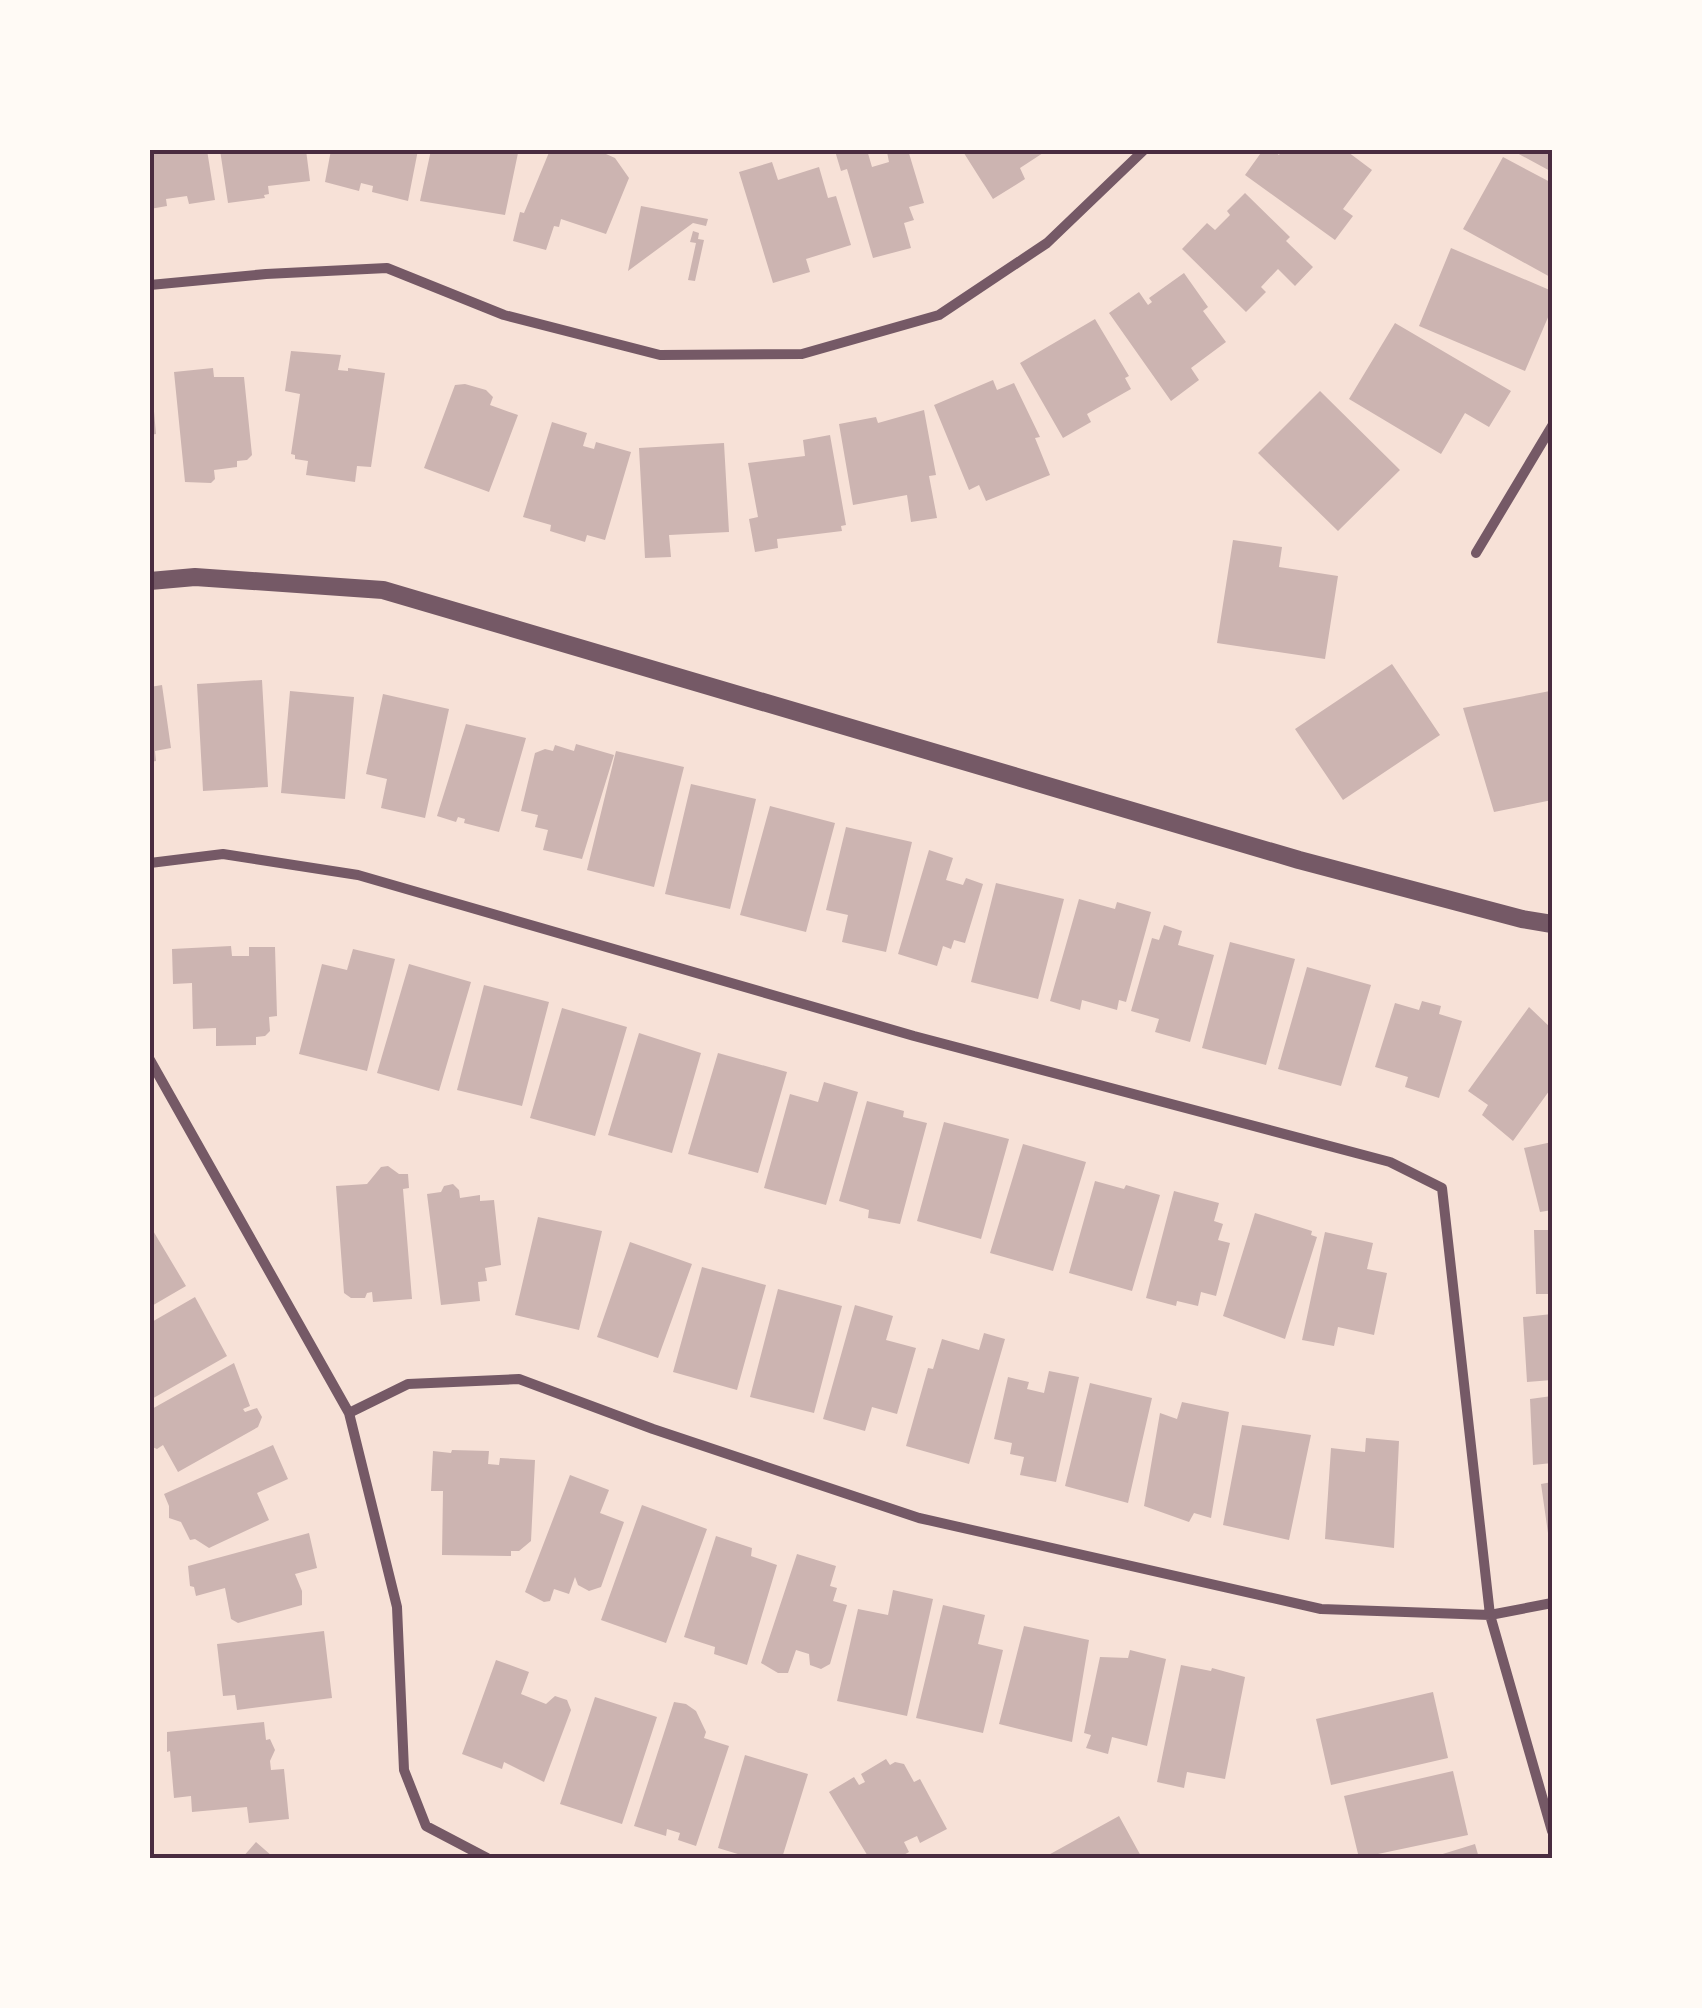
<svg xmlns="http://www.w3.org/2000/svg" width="1702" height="2008" font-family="Montserrat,sans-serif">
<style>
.building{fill:#ccb4b1}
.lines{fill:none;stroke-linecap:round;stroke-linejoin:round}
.minor{stroke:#755966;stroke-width:10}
.tertiary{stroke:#755966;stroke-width:18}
.neatline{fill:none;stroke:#4a2c40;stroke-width:4}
</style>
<rect width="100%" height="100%" fill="#f7e1d7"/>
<!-- building -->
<path class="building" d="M 150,150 L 207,150 L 215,200 L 189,204 L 187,196 L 166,199 L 167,206 L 150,209 Z
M 220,150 L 306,150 L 310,181 L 268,186 L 269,194 L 264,195 L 265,198 L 228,203 Z
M 331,150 L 418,150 L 408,201 L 372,192 L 373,186 L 361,183 L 359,191 L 325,182 Z
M 431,150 L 513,150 L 518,153 L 505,215 L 420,201 Z
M 550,150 L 597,150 L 615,158 L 629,178 L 606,234 L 561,219 L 559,227 L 554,226 L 546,250 L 513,241 L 520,212 L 524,213 Z
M 867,150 L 872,167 L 889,162 L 887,152 L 908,150 L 924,203 L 909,207 L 914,220 L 904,223 L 911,248 L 873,258 L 847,169 L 841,171 L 835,151 Z
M 962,150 L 1041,150 L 1043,153 L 1020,168 L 1025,179 L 993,199 Z
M 1263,150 L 1272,150 L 1279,155 L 1282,150 L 1349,150 L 1348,152 L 1372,170 L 1343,209 L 1353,216 L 1335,240 L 1245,175 Z
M 1518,150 L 1552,150 L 1552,172 L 1517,153 Z
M 1503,157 L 1552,183 L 1552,278 L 1463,229 Z
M 772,162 L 778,180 L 819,167 L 828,198 L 836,196 L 851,245 L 806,259 L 810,272 L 773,283 L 739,172 Z
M 1245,193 L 1290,237 L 1286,241 L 1313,267 L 1295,286 L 1278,269 L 1261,287 L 1266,292 L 1246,312 L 1182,249 L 1207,223 L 1215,230 L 1230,215 L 1227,211 Z
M 641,206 L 708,219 L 706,226 L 693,223 L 628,271 Z
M 693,231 L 699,233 L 698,239 L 704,240 L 695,281 L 688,280 L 696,243 L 690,242 Z
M 1451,248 L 1552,291 L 1552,308 L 1525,371 L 1419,326 Z
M 1184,273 L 1208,307 L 1203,311 L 1226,342 L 1191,368 L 1199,380 L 1171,401 L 1109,313 L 1139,292 L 1148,305 L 1152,302 L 1149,298 Z
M 1095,319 L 1129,376 L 1125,378 L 1131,389 L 1087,414 L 1091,422 L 1063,438 L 1020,363 Z
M 1395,323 L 1511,391 L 1489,427 L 1465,413 L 1441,454 L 1349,399 Z
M 291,351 L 341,355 L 338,370 L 348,371 L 348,368 L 385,373 L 371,467 L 357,466 L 355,482 L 306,475 L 308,461 L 295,459 L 295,455 L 291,454 L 300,394 L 285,391 Z
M 213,368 L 214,377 L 244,377 L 252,455 L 247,460 L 237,461 L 237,467 L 214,470 L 215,479 L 211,483 L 185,482 L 174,372 Z
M 993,380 L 997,390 L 1014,383 L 1040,437 L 1035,438 L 1050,475 L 986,501 L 979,485 L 969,490 L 934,405 Z
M 465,384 L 486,390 L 493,397 L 490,405 L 518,415 L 489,492 L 424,468 L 455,385 Z
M 1320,391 L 1400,470 L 1338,531 L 1258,453 Z
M 150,400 L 153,400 L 156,434 L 150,435 Z
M 924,410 L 936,475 L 929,476 L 937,518 L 911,522 L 907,495 L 853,505 L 839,424 L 876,417 L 878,423 Z
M 552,422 L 587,433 L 583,446 L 594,449 L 596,442 L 631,452 L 605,540 L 587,535 L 585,542 L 550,531 L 551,525 L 523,517 Z
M 830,435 L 846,525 L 841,526 L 842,531 L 777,539 L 778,548 L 755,552 L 749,519 L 758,517 L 748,463 L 805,456 L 803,440 Z
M 724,443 L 729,532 L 669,535 L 671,557 L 645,558 L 639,448 Z
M 1233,540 L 1282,547 L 1279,567 L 1338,576 L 1325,659 L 1217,643 Z
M 1392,664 L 1440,735 L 1343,800 L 1295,729 Z
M 262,680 L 268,787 L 203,791 L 197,684 Z
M 162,685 L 171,748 L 155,751 L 156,761 L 150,762 L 150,687 Z
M 290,691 L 354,697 L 345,799 L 281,793 Z
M 1550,691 L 1552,800 L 1494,812 L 1463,708 Z
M 383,694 L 449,709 L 425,818 L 381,808 L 387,779 L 366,774 Z
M 466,724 L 526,738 L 499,832 L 464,823 L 465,819 L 458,817 L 456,822 L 437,816 Z
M 576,744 L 614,755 L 582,859 L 543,850 L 548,830 L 535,827 L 538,815 L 521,811 L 535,753 L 545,749 L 553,751 L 555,745 L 574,751 Z
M 616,751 L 684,767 L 654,887 L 587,870 Z
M 691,784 L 756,799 L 730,909 L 665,894 Z
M 770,806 L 835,823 L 806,932 L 740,915 Z
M 846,827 L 912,842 L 886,952 L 842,942 L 848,915 L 826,910 Z
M 929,850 L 953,858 L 946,880 L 963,885 L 966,878 L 983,884 L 965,943 L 954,940 L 951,949 L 943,946 L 937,966 L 898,954 Z
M 996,883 L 1064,899 L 1038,999 L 971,982 Z
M 1079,899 L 1115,909 L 1117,902 L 1151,912 L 1126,1002 L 1119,1000 L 1117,1010 L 1082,1000 L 1080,1010 L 1050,1001 Z
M 1164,925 L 1182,931 L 1178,945 L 1214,955 L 1190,1042 L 1155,1032 L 1159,1019 L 1131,1011 L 1152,938 L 1159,940 Z
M 1230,942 L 1295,959 L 1266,1065 L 1202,1048 Z
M 231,946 L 232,956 L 249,956 L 249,947 L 275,947 L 277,1016 L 269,1017 L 270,1031 L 265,1036 L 256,1037 L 256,1045 L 216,1046 L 216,1028 L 193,1029 L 192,983 L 173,984 L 172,949 Z
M 353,949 L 395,959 L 367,1071 L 299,1054 L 322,964 L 347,970 Z
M 409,964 L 471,982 L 439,1091 L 377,1073 Z
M 1307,967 L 1371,985 L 1341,1086 L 1278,1069 Z
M 484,985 L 549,1002 L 522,1106 L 457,1090 Z
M 1422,1001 L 1441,1006 L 1439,1014 L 1462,1021 L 1439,1098 L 1405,1087 L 1408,1077 L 1375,1067 L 1395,1003 L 1419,1010 Z
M 1529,1007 L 1552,1029 L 1552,1087 L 1513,1141 L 1482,1115 L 1488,1105 L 1468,1091 Z
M 562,1008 L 627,1027 L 595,1136 L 530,1118 Z
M 639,1033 L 701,1053 L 672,1153 L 608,1135 Z
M 718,1053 L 787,1072 L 758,1173 L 688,1154 Z
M 824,1082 L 858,1092 L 826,1205 L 764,1188 L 790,1094 L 818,1102 Z
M 867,1101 L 904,1111 L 903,1117 L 927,1123 L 900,1224 L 868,1218 L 869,1210 L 839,1201 Z
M 944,1122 L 1009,1139 L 981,1239 L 917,1221 Z
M 1552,1142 L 1552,1210 L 1540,1212 L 1524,1148 Z
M 1023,1144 L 1086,1162 L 1053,1271 L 990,1253 Z
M 388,1166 L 399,1174 L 408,1174 L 409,1188 L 403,1189 L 412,1299 L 373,1302 L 372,1292 L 367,1293 L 365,1298 L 351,1298 L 344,1293 L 336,1186 L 367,1184 L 381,1167 Z
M 1095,1181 L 1124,1189 L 1126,1185 L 1160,1195 L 1132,1291 L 1069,1273 Z
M 453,1184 L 459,1190 L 460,1198 L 480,1195 L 480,1201 L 494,1200 L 501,1265 L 485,1268 L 487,1281 L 478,1282 L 480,1301 L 441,1305 L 427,1194 L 441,1192 L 444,1186 Z
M 1174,1191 L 1219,1203 L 1214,1221 L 1223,1224 L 1218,1240 L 1230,1243 L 1216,1296 L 1201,1292 L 1198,1306 L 1177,1301 L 1176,1306 L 1146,1298 Z
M 1255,1213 L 1312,1231 L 1311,1235 L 1317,1237 L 1285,1339 L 1223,1316 Z
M 538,1217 L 602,1231 L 579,1330 L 515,1315 Z
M 152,1229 L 186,1286 L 150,1307 L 150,1230 Z
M 1534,1230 L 1552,1230 L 1552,1294 L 1536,1294 Z
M 1325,1232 L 1373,1243 L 1367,1269 L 1387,1273 L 1374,1335 L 1338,1327 L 1334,1346 L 1302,1340 Z
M 630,1242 L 692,1264 L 658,1358 L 597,1337 Z
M 702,1267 L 766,1285 L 737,1390 L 673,1372 Z
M 778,1289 L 842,1306 L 814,1413 L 750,1397 Z
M 195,1297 L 227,1356 L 150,1400 L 150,1323 Z
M 855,1305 L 893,1316 L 886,1340 L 916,1348 L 897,1414 L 872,1407 L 865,1431 L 823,1419 Z
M 1552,1314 L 1552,1380 L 1527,1382 L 1523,1317 Z
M 984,1333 L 1005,1339 L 969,1464 L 906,1446 L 928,1368 L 933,1369 L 942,1339 L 979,1350 Z
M 234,1363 L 250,1406 L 243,1409 L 245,1412 L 257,1408 L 262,1417 L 258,1427 L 178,1472 L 163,1445 L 157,1449 L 150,1446 L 150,1410 Z
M 1049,1371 L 1079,1377 L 1056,1482 L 1020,1475 L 1024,1457 L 1010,1454 L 1012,1443 L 994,1439 L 1008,1377 L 1029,1382 L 1027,1389 L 1044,1393 Z
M 1090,1383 L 1152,1398 L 1128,1503 L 1065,1486 Z
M 1552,1396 L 1552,1463 L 1533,1465 L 1530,1399 Z
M 1182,1402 L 1229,1412 L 1211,1518 L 1194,1513 L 1189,1522 L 1144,1506 L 1160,1413 L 1177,1419 Z
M 1242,1425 L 1311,1435 L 1289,1540 L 1223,1525 Z
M 1366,1438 L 1399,1441 L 1394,1548 L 1325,1539 L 1331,1448 L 1365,1452 Z
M 273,1445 L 288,1479 L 257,1493 L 269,1520 L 209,1548 L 195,1539 L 190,1540 L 181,1522 L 169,1518 L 169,1506 L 164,1494 Z
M 452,1450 L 489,1451 L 488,1464 L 499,1465 L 500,1458 L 535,1460 L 531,1541 L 519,1551 L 511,1551 L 511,1556 L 442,1555 L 443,1491 L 431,1491 L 433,1451 L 451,1453 Z
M 570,1475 L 609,1490 L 600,1513 L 624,1522 L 601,1587 L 589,1591 L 578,1585 L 575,1577 L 569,1594 L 554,1589 L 550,1601 L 544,1602 L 525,1592 Z
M 1552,1482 L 1552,1547 L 1550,1547 L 1541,1484 Z
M 642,1505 L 707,1529 L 666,1643 L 601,1620 Z
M 309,1533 L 317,1568 L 295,1574 L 302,1591 L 302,1605 L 238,1623 L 231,1619 L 225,1588 L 196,1596 L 194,1587 L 190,1586 L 188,1566 Z
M 716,1536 L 752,1548 L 751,1556 L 777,1565 L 747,1665 L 714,1654 L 715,1647 L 684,1637 Z
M 797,1554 L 836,1566 L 830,1586 L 837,1588 L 833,1601 L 847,1605 L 830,1664 L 821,1669 L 810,1665 L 809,1654 L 796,1650 L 788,1673 L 778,1673 L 761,1663 Z
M 893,1590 L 933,1599 L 907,1716 L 837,1701 L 858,1609 L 888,1615 Z
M 943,1605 L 985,1615 L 978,1644 L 1003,1650 L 983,1733 L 916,1718 Z
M 1024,1626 L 1089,1640 L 1072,1742 L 999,1724 Z
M 324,1631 L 332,1698 L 237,1710 L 235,1695 L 223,1696 L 217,1644 Z
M 1130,1650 L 1166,1659 L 1147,1746 L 1112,1737 L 1108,1754 L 1086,1748 L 1091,1735 L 1084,1733 L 1100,1657 L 1128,1658 Z
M 496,1660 L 529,1672 L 521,1694 L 546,1704 L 555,1696 L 567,1700 L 571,1710 L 544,1782 L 504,1762 L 502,1769 L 462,1754 Z
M 1181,1665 L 1211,1671 L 1212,1668 L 1245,1677 L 1225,1779 L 1187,1772 L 1184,1788 L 1157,1782 Z
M 1433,1692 L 1448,1758 L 1331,1785 L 1316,1719 Z
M 595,1697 L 657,1717 L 622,1824 L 560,1804 Z
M 674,1702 L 686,1704 L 696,1711 L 706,1732 L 704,1738 L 729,1746 L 696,1846 L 678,1840 L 680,1833 L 667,1829 L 666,1836 L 634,1826 Z
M 264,1722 L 266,1740 L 270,1739 L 275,1750 L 270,1761 L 271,1770 L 284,1769 L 289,1819 L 249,1823 L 247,1807 L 192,1812 L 191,1796 L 174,1798 L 170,1751 L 167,1752 L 167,1732 Z
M 745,1755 L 808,1774 L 782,1858 L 751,1858 L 718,1848 Z
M 886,1759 L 890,1765 L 895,1762 L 904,1764 L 914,1782 L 920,1779 L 947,1829 L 920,1843 L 917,1836 L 904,1842 L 909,1852 L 898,1858 L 869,1858 L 829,1792 L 854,1777 L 859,1785 L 865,1782 L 861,1774 Z
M 1453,1771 L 1468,1835 L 1359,1858 L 1344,1796 Z
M 1119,1816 L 1142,1858 L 1043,1858 Z
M 256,1842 L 272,1856 L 270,1858 L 242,1858 Z
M 1475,1844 L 1479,1858 L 1433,1858 L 1433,1857 Z"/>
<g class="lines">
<!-- minor -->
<path class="minor" d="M 150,285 L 266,274 L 387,268 L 504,315 L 660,355 L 802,354 L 939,315 L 1047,243 L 1144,150
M 1476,553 L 1552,426
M 150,863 L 223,854 L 358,875 L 914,1036 L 1390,1162 L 1442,1188 L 1490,1615 L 1552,1831
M 150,1060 L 349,1413 L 397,1607 L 404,1770 L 426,1826 L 487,1858
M 349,1413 L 408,1384 L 519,1379 L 653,1429 L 919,1518 L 1321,1609 L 1490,1615 L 1552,1603"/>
<!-- tertiary -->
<path class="tertiary" d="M 150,581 L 195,577 L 383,590 L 1299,860 L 1522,919 L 1552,924"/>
</g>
<!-- border -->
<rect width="1702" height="2008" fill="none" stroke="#fffaf5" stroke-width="305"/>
<rect x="152" y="152" width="1398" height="1704" class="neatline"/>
</svg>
